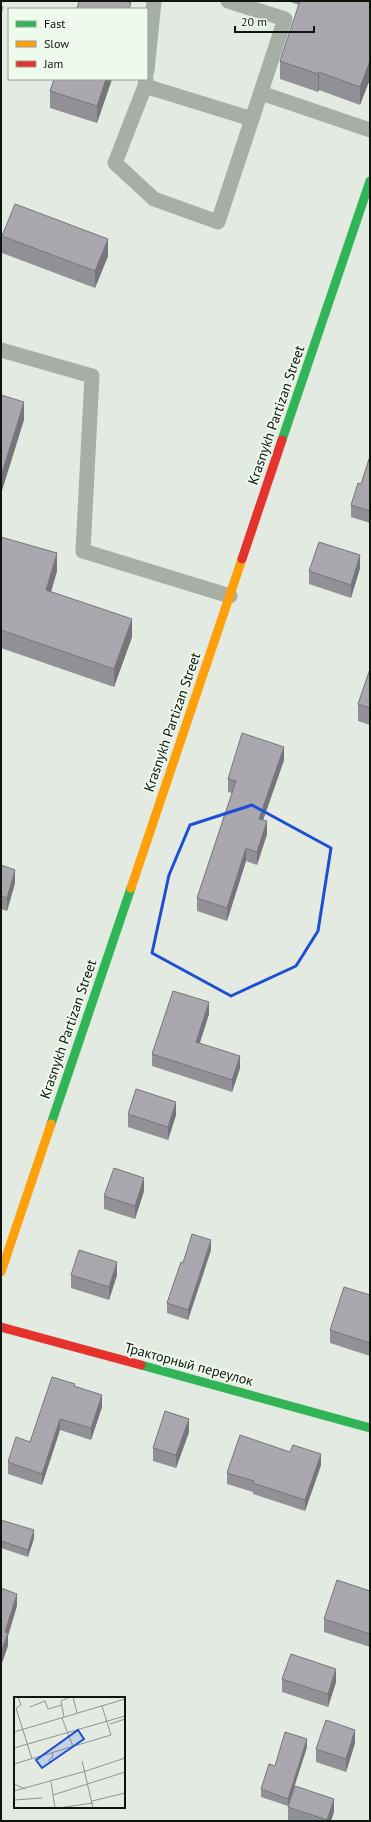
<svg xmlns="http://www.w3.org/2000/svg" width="371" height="1822" font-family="'PT Sans',sans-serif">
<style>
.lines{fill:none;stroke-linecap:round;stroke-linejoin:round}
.lane{stroke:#a7aea6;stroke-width:15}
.fast{stroke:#30b455;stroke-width:9}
.slow{stroke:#ff9f0a;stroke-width:9}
.jam{stroke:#e5322d;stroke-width:9}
.rail{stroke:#a8aea8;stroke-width:3;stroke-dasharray:5 5;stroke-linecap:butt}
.wall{fill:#919096}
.shaded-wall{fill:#76767a}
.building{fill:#a9a8ae;stroke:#76767a}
.marked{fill:none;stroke:#1d4ed8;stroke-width:3;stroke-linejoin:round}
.labels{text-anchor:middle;stroke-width:4;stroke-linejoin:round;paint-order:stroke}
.street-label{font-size:14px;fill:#0f140f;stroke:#edfaec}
.inset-road{fill:none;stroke:#8e948e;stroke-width:1}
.view{fill:#1d4ed8;fill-opacity:0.15;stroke:#1d4ed8;stroke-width:2}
.inset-edge{fill:none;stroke:#0f140f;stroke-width:2}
</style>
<rect width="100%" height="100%" fill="#e3eae2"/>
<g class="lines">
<!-- lane -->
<path class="lane" d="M 147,71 L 154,1
M 146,79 L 145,86 L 115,163 L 154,199 L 218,222 L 285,19 L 228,1
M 145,86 L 252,119
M 261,93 L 370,130
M 1,350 L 92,376 L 83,551 L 230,596"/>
<!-- fast -->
<path class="fast" d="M 282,440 L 370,181
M 51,1124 L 131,888
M 141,1365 L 370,1428"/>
<!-- slow -->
<path class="slow" d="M 131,888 L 242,559
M 1,1272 L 51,1124"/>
<!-- jam -->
<path class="jam" d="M 242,559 L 282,440
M 1,1327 L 141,1365"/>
<!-- rail -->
<path class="rail" d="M 1,11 L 4,1"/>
</g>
<!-- wall -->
<path class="wall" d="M 288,1 L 370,1 L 370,79 L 360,105 L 319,90 L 318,92 L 280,79 L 280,61 L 299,5 Z
M 54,79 L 112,79 L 97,123 L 50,108 L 50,91 Z
M 2,236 L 108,256 L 95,288 L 2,253 Z
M 370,456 L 370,523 L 351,517 L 351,505 L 361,484 Z
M 1,537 L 57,571 L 51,592 L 132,637 L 114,687 L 1,648 Z
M 360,568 L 351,598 L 309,584 L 309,571 Z
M 370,669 L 370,725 L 358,721 L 358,704 Z
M 284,760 L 263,820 L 267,834 L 257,865 L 246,861 L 227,921 L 197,911 L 197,898 L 232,793 L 228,792 L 228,779 Z
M 1,865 L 15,883 L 7,911 L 1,909 Z
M 209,1014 L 200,1043 L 240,1068 L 232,1092 L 152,1066 L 152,1054 Z
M 128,1114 L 176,1115 L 168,1140 L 128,1127 Z
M 144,1191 L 135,1219 L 104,1209 L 104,1196 Z
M 211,1250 L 188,1320 L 167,1313 L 167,1303 L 183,1263 Z
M 71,1275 L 117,1275 L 109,1300 L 71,1288 Z
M 370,1295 L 370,1356 L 330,1343 L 330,1330 Z
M 75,1387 L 102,1407 L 91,1440 L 60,1430 L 42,1485 L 8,1474 L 8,1462 L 30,1442 Z
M 189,1432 L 176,1468 L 153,1461 L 153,1448 Z
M 290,1452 L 321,1465 L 305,1511 L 253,1494 L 253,1492 L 227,1484 L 227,1473 Z
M 1,1520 L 34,1538 L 28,1557 L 1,1548 Z
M 370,1591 L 370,1647 L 324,1632 L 324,1619 Z
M 282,1679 L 336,1682 L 328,1707 L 282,1692 Z
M 355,1743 L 346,1772 L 316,1762 L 316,1749 Z
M 307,1747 L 288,1806 L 261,1797 L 261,1789 L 275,1766 Z
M 288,1807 L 334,1812 L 331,1821 L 291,1821 L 288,1820 Z"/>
<!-- shaded-wall -->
<path class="shaded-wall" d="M 370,61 L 370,79 L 360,105 L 360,87 Z
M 319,72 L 319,90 L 318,92 L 318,74 Z
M 106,79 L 112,79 L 97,123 L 97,106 Z
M 108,239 L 108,256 L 95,288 L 95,271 Z
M 24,402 L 24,420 L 1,494 L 1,476 Z
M 57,553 L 57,571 L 46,608 L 46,590 Z
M 360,555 L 360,568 L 351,598 L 351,585 Z
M 132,619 L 132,637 L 114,687 L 114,669 Z
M 284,747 L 284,760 L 259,832 L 259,819 Z
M 267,821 L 267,834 L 257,865 L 257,852 Z
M 246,848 L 246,861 L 227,921 L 227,908 Z
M 15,870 L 15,883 L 7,911 L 7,898 Z
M 209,1002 L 209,1014 L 196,1054 L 196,1042 Z
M 240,1056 L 240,1068 L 232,1092 L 232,1080 Z
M 176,1102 L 176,1115 L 168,1140 L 168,1127 Z
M 144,1178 L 144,1191 L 135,1219 L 135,1206 Z
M 211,1240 L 211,1250 L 188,1320 L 188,1310 Z
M 117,1262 L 117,1275 L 109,1300 L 109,1287 Z
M 102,1395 L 102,1407 L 91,1440 L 91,1428 Z
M 60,1419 L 60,1430 L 42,1485 L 42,1474 Z
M 189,1419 L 189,1432 L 176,1468 L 176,1455 Z
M 321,1454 L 321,1465 L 305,1511 L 305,1500 Z
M 34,1530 L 34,1538 L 28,1557 L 28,1550 Z
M 17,1594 L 17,1606 L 8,1636 L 8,1646 L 1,1666 L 1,1653 L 5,1632 Z
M 336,1669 L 336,1682 L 328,1707 L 328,1694 Z
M 355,1730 L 355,1743 L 346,1772 L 346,1759 Z
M 307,1739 L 307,1747 L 288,1806 L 288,1799 Z
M 334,1799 L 334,1812 L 331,1821 L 327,1821 Z"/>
<!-- building -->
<path class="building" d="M 79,1 L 125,1 L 131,3 L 129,9 L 77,9 Z
M 300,1 L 370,1 L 370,61 L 360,87 L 319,72 L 318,74 L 280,61 Z
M 54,79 L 106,79 L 97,106 L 50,91 Z
M 15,204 L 108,239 L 95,271 L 2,236 Z
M 1,395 L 24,402 L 1,476 Z
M 370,456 L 370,511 L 351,505 L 358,483 L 361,484 Z
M 1,537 L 57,553 L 46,590 L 132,619 L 114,669 L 1,630 Z
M 319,542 L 360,555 L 351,585 L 309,571 Z
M 370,669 L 370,708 L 358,704 Z
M 242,733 L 284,747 L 259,819 L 267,821 L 257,852 L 246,848 L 227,908 L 197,898 L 236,781 L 228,779 Z
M 1,865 L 15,870 L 7,898 L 1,896 Z
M 173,991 L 209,1002 L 196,1042 L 240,1056 L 232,1080 L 152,1054 Z
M 136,1089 L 176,1102 L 168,1127 L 128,1114 Z
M 114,1168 L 144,1178 L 135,1206 L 104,1196 Z
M 192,1234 L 211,1240 L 188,1310 L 167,1303 L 181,1262 L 183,1263 Z
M 79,1250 L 117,1262 L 109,1287 L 71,1275 Z
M 344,1287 L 370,1295 L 370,1343 L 330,1330 Z
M 52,1377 L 75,1384 L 74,1386 L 102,1395 L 91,1428 L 60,1419 L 42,1474 L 8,1462 L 16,1437 L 30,1442 Z
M 165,1411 L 189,1419 L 176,1455 L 153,1448 Z
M 240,1435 L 290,1452 L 293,1445 L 321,1454 L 305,1500 L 253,1483 L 254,1481 L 227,1473 Z
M 1,1520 L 34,1530 L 28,1550 L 1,1541 Z
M 337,1580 L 370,1591 L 370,1634 L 324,1619 Z
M 1,1588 L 17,1594 L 5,1632 L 8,1633 L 1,1653 Z
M 291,1654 L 336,1669 L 328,1694 L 282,1679 Z
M 326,1720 L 355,1730 L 346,1759 L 316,1749 Z
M 285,1732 L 307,1739 L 288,1799 L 261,1789 L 269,1764 L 275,1766 Z
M 295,1786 L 334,1799 L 327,1820 L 288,1807 Z"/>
<!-- marked area -->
<path class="marked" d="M 252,805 L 331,848 L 318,931 L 296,966 L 231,996 L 152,953 L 169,875 L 190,825 Z"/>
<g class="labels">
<!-- street labels -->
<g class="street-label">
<text transform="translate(276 415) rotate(-71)" y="5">Krasnykh Partizan Street</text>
<text transform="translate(172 722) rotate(-71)" y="5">Krasnykh Partizan Street</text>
<text transform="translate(68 1029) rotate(-71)" y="5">Krasnykh Partizan Street</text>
<text transform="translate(189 1364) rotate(15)" y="5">Тракторный переулок</text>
</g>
</g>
<!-- overview -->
<g transform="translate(14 1697)">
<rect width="111" height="111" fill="#e3eae2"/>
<path class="inset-road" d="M 4,0 L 7,8 L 2,11 L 18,62M 59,0 L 63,16M 16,10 L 31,4 L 34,12 L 48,8M 50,20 L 47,4 L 56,0M 48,21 L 59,50M 96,27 L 111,22M 0,35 L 111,2M 0,51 L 111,19M 68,64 L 79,111M 36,66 L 35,63 L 39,60 L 38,56M 0,67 L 97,38 L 88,9M 37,85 L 41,111M 0,87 L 11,92M 0,94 L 72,74 L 111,61M 39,98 L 111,75M 0,103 L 28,101M 78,104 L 111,96M 44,111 L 79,106"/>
<path class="view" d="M 64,33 L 70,42 L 28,71 L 22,63 Z"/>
<rect width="111" height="111" class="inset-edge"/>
</g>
<!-- border -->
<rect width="371" height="1822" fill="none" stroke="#0f140f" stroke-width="4"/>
<!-- legend -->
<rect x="8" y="8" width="140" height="72" fill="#edfaec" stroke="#949e94"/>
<rect x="16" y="21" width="20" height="6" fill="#30b455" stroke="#949e94"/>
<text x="44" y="28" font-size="12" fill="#0f140f">Fast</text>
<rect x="16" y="41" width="20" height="6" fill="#ff9f0a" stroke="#949e94"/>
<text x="44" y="48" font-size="12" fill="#0f140f">Slow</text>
<rect x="16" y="61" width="20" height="6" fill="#e5322d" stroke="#949e94"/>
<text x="44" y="68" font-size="12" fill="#0f140f">Jam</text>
<!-- scale -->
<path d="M235 26v6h79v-6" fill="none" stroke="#0f140f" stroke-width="2"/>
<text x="241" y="26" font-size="12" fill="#0f140f" stroke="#edfaec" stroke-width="3" paint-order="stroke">20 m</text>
</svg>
